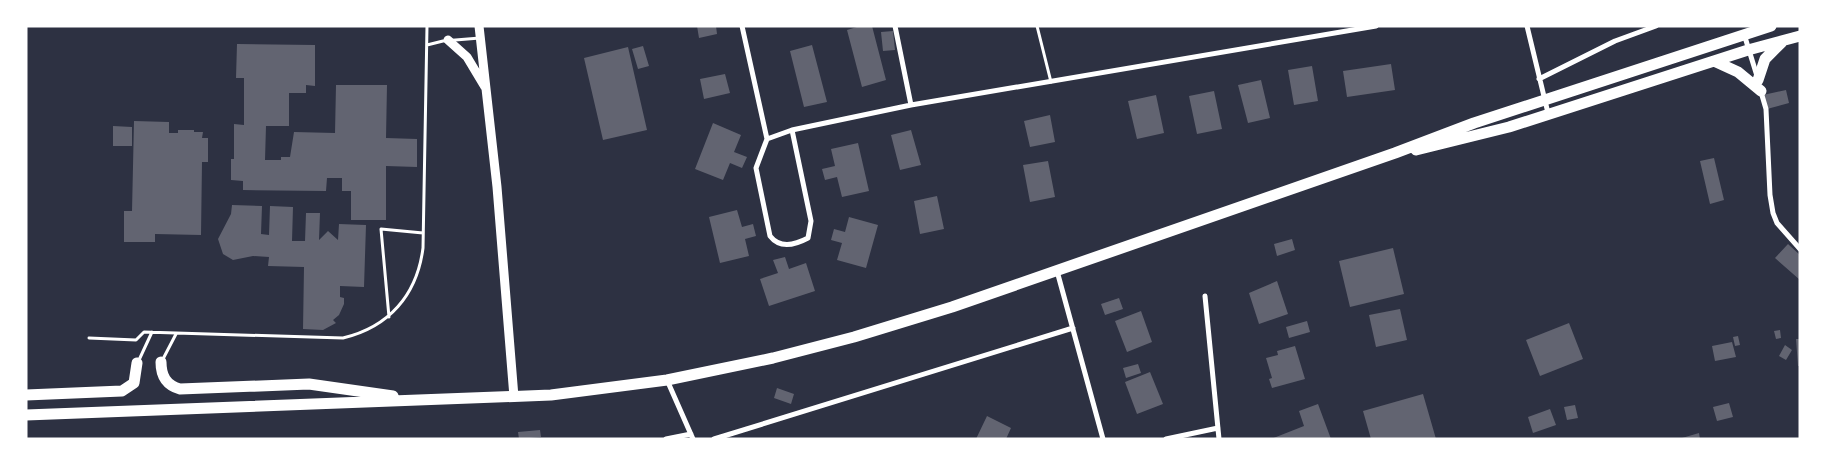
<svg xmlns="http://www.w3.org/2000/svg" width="1826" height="465" font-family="'PT Sans Narrow',sans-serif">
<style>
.building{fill:#626471}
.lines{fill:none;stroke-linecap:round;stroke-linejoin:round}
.service{stroke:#fff;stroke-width:3}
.minor{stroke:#fff;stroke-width:5}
.tertiary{stroke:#fff;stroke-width:9}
.trunk{stroke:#fff;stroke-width:11}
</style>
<rect width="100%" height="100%" fill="#2d3142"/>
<!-- building -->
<path class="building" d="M 697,26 L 716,26 L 717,34 L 699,38 Z
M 860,26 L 872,26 L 886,80 L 862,87 L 847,30 Z
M 893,31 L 895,50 L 883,51 L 881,32 Z
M 237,44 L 315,45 L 315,86 L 306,85 L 306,93 L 289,93 L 289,126 L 266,126 L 265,160 L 281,160 L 281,157 L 290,157 L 294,132 L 335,133 L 336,85 L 387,85 L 386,138 L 417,139 L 417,167 L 386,166 L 386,220 L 351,220 L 351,191 L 342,191 L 342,178 L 327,178 L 326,191 L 243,190 L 243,181 L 231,180 L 231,159 L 234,159 L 234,124 L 244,125 L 244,78 L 236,78 Z
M 812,45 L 827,102 L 804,107 L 790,51 Z
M 643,46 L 649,66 L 638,69 L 632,49 Z
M 628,47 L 647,130 L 603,140 L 584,58 Z
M 1391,64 L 1395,90 L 1347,97 L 1343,71 Z
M 1312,66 L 1318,101 L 1294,105 L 1288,70 Z
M 725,74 L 730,93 L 704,99 L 700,79 Z
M 1261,80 L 1270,118 L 1248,123 L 1238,85 Z
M 1786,90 L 1789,103 L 1767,109 L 1763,95 Z
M 1214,91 L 1222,129 L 1197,134 L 1189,96 Z
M 1156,95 L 1164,133 L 1137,139 L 1128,101 Z
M 1050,115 L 1055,142 L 1030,147 L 1024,121 Z
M 134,121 L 169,122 L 169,133 L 178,133 L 178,130 L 194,130 L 194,132 L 203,132 L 202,138 L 208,138 L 208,162 L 202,162 L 201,235 L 155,234 L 155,242 L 124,242 L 124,211 L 132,211 Z
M 713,123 L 741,135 L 734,152 L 747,157 L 742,168 L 730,163 L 723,180 L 695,169 Z
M 113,126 L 132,127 L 132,146 L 113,146 Z
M 911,130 L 921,165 L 900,170 L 891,135 Z
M 858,143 L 869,191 L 842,197 L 837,177 L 825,180 L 822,169 L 835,166 L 831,149 Z
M 1714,158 L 1724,200 L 1710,204 L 1700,161 Z
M 1048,161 L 1055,197 L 1030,202 L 1023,165 Z
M 937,196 L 944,229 L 920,234 L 914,201 Z
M 232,205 L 262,206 L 261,234 L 269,235 L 270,206 L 293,207 L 292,241 L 305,241 L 306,213 L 320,213 L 319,240 L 328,231 L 338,240 L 339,224 L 366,225 L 364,287 L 340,286 L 340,297 L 344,298 L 344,304 L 339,315 L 333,320 L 336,323 L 323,330 L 303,329 L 304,267 L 268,266 L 269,257 L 253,256 L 233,260 L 223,254 L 218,239 L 231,214 Z
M 737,210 L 742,227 L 753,224 L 756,236 L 745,239 L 749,256 L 720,263 L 709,217 Z
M 849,217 L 878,225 L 866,268 L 837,260 L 842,243 L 831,240 L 834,229 L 845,232 Z
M 1292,239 L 1295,250 L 1277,256 L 1274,244 Z
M 1788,244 L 1800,255 L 1800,280 L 1775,258 Z
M 1393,248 L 1404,294 L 1350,307 L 1339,261 Z
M 785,257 L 789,269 L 806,263 L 815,291 L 769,306 L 760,279 L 778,273 L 773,260 Z
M 1277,281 L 1288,314 L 1259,324 L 1249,293 Z
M 1119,298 L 1123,309 L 1105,315 L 1101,304 Z
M 1400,309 L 1407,340 L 1376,347 L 1369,315 Z
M 1141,311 L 1152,342 L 1127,352 L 1115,321 Z
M 1307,321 L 1310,332 L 1289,338 L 1286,327 Z
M 1569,323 L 1583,359 L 1540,376 L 1526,340 Z
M 1780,330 L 1781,338 L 1776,339 L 1774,331 Z
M 1738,336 L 1740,345 L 1735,346 L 1733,337 Z
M 1796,339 L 1800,339 L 1800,366 L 1798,366 Z
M 1732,342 L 1736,357 L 1715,361 L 1712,346 Z
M 1785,345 L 1792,350 L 1786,360 L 1779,356 Z
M 1295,346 L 1305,379 L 1272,388 L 1269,379 L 1272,378 L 1266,358 L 1278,355 L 1277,351 Z
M 1138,364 L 1141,373 L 1126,378 L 1123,368 Z
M 1150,372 L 1163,404 L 1137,414 L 1125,382 Z
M 777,388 L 794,394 L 791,404 L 774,398 Z
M 1423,394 L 1436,439 L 1371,439 L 1363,411 Z
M 1729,403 L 1733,417 L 1717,421 L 1713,407 Z
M 1318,404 L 1331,439 L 1271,439 L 1304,426 L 1299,411 Z
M 1575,405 L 1578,418 L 1567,420 L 1564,407 Z
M 1550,409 L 1556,425 L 1533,433 L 1528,417 Z
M 987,416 L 1011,428 L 1006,439 L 976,439 Z
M 540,430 L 541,437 L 519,439 L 518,432 Z
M 1699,433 L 1700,439 L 1682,439 L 1682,438 Z"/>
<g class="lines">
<!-- service -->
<path class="service" d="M 1037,26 L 1051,82
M 427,45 L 443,41 L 480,38
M 389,317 L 381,229 L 423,233
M 89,338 L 136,340 L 144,332 L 343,338 C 389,327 417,295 423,248 L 427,26
M 163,359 L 176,334
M 139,360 L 152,332"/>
<!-- minor -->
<path class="minor" d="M 742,26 L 767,139 L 756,168 L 770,236 C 780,249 795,245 808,238 L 811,221 L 792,130
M 895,26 L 911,105
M 1527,26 L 1548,113
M 1744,34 L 1757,76
M 1539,79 L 1615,41 L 1656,26
M 1761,92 L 1766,109 L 1770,195 L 1773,213 L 1777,223 L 1800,249
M 767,139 L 792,130 L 911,105 L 1376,26
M 1057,271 L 1103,439
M 1205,296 L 1219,439
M 667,380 L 693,439
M 666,439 L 691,434
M 714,439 L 1073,328
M 1166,439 L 1218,428"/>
<!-- tertiary -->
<path class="tertiary" d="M 479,26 L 497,187 L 514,397
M 448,40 L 467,57 L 485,87"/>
<!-- trunk -->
<path class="trunk" d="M 1714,61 L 1738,72 L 1761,91
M 1758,80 L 1765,59 L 1782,42
M 1416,150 L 1509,127 L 1748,50 L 1800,36
M 161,362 C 161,376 166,385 180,389 L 309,384 L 393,396
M 26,395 L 122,391 L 134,383 L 137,363
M 26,415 L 551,395 L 667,380 L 773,358 L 854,337 L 952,307 L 1395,153 L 1474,123 L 1771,26"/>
</g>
<!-- border -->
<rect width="1826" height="465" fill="none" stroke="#ffffff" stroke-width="55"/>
</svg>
